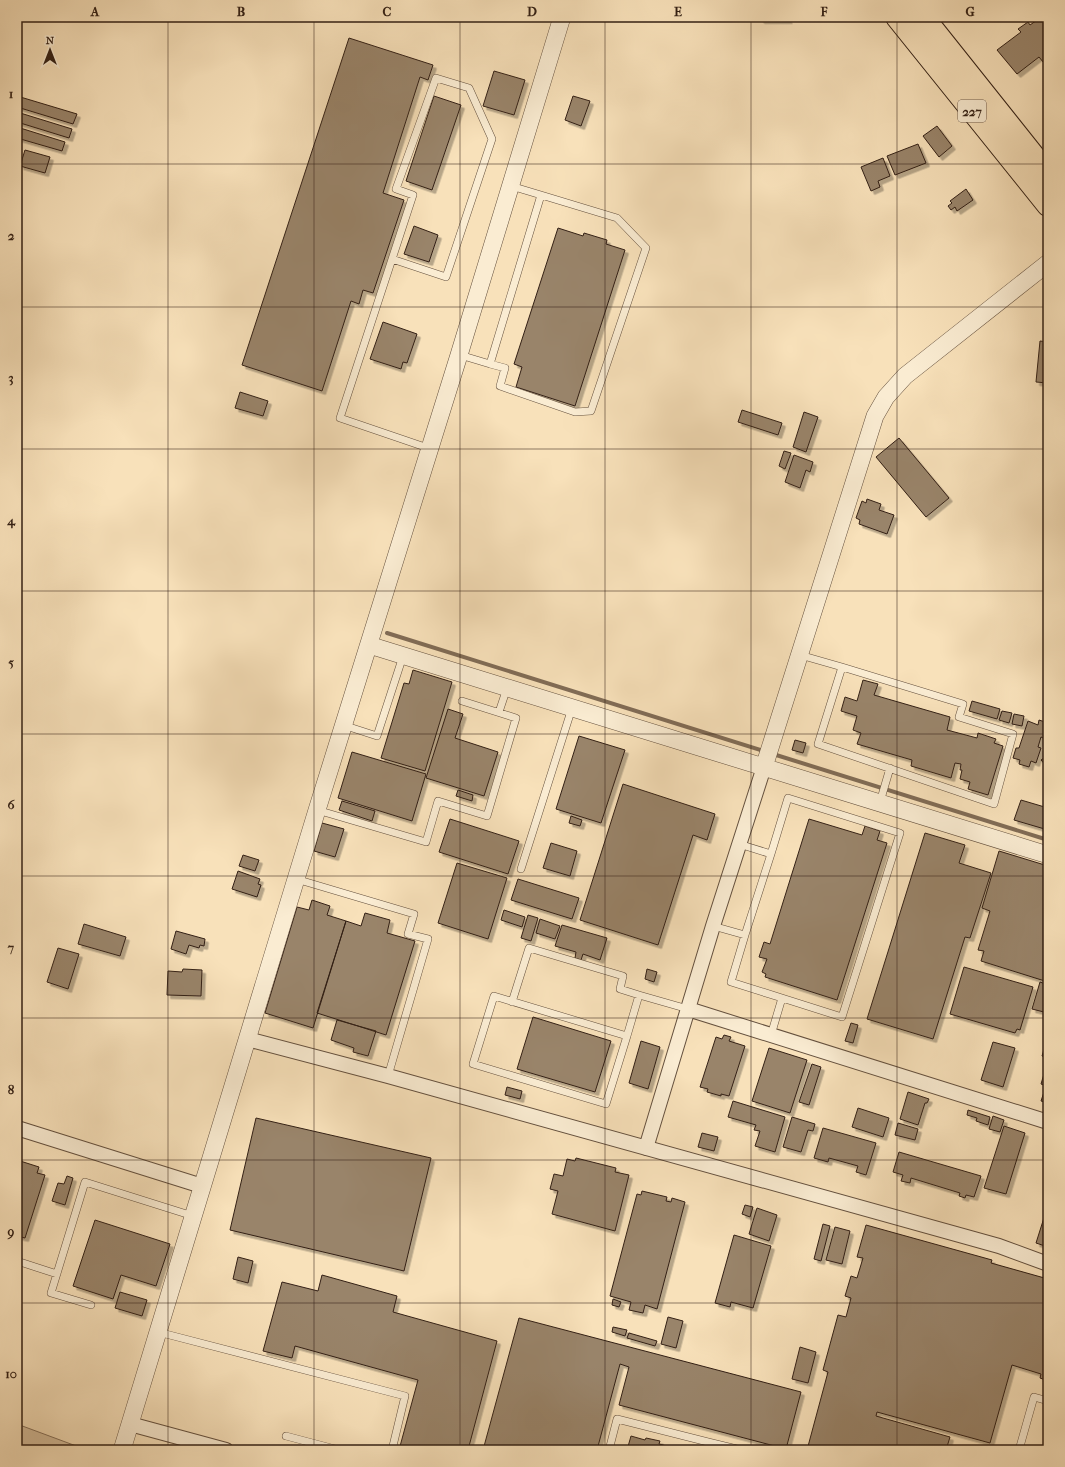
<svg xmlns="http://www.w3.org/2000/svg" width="1065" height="1467" font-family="'IM FELL French Canon',serif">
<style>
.green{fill:#d7c09e;stroke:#85705a}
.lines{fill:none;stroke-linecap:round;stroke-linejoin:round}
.stream{stroke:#816c56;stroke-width:4}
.building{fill:#99846b;stroke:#332015;filter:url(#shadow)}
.service-casing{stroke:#64503e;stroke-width:8}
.minor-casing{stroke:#64503e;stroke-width:16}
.tertiary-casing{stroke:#64503e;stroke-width:18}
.trunk-casing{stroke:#332015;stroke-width:24}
.service{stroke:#faecd2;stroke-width:7}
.minor{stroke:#faecd2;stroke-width:14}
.tertiary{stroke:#faecd2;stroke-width:17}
.trunk{stroke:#f8e1ba;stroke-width:22}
.grid{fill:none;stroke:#332015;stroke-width:1;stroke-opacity:0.55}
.labels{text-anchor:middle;stroke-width:3;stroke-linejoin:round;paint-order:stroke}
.shield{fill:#faecd2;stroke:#6f5d4e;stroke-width:1}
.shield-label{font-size:13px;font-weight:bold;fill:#332015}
.neatline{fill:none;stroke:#332015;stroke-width:1.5}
.grid-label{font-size:13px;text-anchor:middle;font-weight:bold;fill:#332015}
</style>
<defs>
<filter id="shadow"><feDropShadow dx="3.5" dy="3.5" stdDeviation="0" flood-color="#0004"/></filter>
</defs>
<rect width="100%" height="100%" fill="#f8e1ba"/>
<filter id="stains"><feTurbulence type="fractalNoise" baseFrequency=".005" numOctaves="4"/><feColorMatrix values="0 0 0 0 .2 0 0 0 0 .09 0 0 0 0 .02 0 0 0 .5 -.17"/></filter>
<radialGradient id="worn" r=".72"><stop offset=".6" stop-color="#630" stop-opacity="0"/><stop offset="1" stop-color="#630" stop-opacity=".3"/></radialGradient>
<!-- green -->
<path class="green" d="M 17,1424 L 87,1450 L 17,1450 Z"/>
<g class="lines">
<!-- stream -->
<path class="stream" d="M 387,633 L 764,751
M 773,754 L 1048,840"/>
</g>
<!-- building -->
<path class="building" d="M 759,17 L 786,17 L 789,20 L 761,20 Z
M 1040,18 L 1048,28 L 1048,68 L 1039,57 L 1017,74 L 997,50 L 1021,32 L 1018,29 L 1028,22 L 1030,25 Z
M 349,38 L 433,65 L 428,80 L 420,77 L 383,193 L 404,200 L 373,293 L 363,290 L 359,304 L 351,301 L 322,391 L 242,365 Z
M 494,71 L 525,80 L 514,115 L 483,106 Z
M 17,96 L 77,114 L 73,124 L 17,107 Z
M 434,96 L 461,105 L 432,190 L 406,181 Z
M 573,96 L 590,101 L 581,126 L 565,120 Z
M 17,112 L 72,129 L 69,138 L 17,122 Z
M 937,126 L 952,146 L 939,157 L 923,136 Z
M 17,127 L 65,142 L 62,151 L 17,138 Z
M 918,144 L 926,163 L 895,175 L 887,156 Z
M 25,150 L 50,157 L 45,173 L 20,166 Z
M 883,158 L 890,176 L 878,181 L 880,187 L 871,191 L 861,167 Z
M 966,189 L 973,200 L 957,211 L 955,207 L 951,210 L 948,206 L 952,203 L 950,201 Z
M 414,226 L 438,235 L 429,262 L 404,254 Z
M 558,228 L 583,236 L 584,233 L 607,240 L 606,244 L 625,250 L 575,406 L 516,387 L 522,367 L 514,364 Z
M 383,322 L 417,334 L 407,363 L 403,362 L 401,369 L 370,359 Z
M 1040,341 L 1048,342 L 1048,394 L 1047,394 L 1048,383 L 1036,382 Z
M 240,392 L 268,401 L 263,416 L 235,408 Z
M 742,410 L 782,423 L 778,435 L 738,422 Z
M 804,412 L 818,417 L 806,452 L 793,447 Z
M 899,438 L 949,498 L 926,517 L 876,457 Z
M 784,451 L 791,453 L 785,469 L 779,466 Z
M 794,455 L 813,462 L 810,472 L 806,470 L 800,488 L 785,482 Z
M 867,499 L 881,504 L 879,510 L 894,515 L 887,534 L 859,524 L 860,520 L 856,518 L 862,501 L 866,503 Z
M 413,670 L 452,682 L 425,771 L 381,758 L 404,683 L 409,684 Z
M 863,680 L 878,684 L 874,695 L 950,717 L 947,730 L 977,738 L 978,733 L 996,739 L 994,743 L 1003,746 L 988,795 L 968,789 L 970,782 L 960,779 L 962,770 L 960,770 L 961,764 L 955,763 L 951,778 L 911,766 L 912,760 L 857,744 L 861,733 L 853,730 L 857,716 L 841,711 L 845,697 L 857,701 Z
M 972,701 L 1000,709 L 997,719 L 969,711 Z
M 448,709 L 463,714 L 455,738 L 498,752 L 484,796 L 426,778 Z
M 1002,711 L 1012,713 L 1009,723 L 999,720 Z
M 1014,714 L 1024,716 L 1022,726 L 1012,724 Z
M 1039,720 L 1048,723 L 1048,740 L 1041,737 L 1038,747 L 1041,748 L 1036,763 L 1031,761 L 1029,767 L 1019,764 L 1020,760 L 1013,758 L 1016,748 L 1019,748 L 1028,721 L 1038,725 Z
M 579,736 L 625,750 L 601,823 L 556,809 Z
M 795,740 L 806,743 L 803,753 L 792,750 Z
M 352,752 L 426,774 L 412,821 L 338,798 Z
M 1048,755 L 1048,768 L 1041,760 Z
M 623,784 L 715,814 L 707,840 L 693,835 L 658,945 L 580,920 Z
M 458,790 L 473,795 L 472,801 L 456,796 Z
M 1021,800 L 1048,808 L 1048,830 L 1014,820 Z
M 342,801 L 375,811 L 372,821 L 339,810 Z
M 571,816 L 582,820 L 580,826 L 569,823 Z
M 450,819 L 519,841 L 508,874 L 439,852 Z
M 809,819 L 862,835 L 865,826 L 880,831 L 877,840 L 887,843 L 837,1000 L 765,977 L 766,974 L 762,972 L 767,959 L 759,957 L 764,942 L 770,944 Z
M 322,823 L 344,829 L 335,857 L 314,851 Z
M 925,833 L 965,845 L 959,863 L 991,873 L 970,938 L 965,937 L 933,1039 L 867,1019 Z
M 551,843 L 577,851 L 570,876 L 543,868 Z
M 999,851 L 1048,866 L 1048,982 L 981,961 L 984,951 L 978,950 L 990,911 L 982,908 Z
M 243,855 L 259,860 L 255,871 L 239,866 Z
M 457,863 L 507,878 L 488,939 L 438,923 Z
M 238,871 L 260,879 L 258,884 L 261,885 L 257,897 L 232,889 Z
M 518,879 L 579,898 L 572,919 L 511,900 Z
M 312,900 L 330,906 L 327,915 L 346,921 L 313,1028 L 265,1013 L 297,907 L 309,910 Z
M 504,910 L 525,917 L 522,927 L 501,920 Z
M 365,913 L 390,920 L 387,933 L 415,941 L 386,1035 L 317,1013 L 346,921 L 361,926 Z
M 528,915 L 538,918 L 531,941 L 521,938 Z
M 540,919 L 560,926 L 555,939 L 536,933 Z
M 84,924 L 126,937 L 120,956 L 78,944 Z
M 562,925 L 607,938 L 600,960 L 583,954 L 581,960 L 575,958 L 576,952 L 555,946 Z
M 176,931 L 205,939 L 204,946 L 200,945 L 199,948 L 189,945 L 186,954 L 171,949 Z
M 58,948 L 79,954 L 68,989 L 47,982 Z
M 964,967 L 1033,987 L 1020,1030 L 1017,1029 L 1015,1033 L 950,1014 Z
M 183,969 L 202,970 L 201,996 L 167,995 L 168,971 L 182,972 Z
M 647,969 L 657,972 L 654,982 L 645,979 Z
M 1040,982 L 1048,985 L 1048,1013 L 1032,1009 Z
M 533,1017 L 611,1041 L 595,1092 L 517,1069 Z
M 337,1020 L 376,1031 L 368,1056 L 353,1052 L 354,1048 L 331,1040 Z
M 851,1023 L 858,1025 L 853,1043 L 845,1041 Z
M 724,1035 L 731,1037 L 729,1041 L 745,1046 L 729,1096 L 721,1094 L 721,1096 L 707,1092 L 708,1089 L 700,1087 L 716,1037 L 722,1039 Z
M 1048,1036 L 1048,1058 L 1042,1056 Z
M 641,1041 L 660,1047 L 648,1089 L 629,1083 Z
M 993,1042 L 1015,1048 L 1003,1087 L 981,1080 Z
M 769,1048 L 807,1060 L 790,1113 L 752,1101 Z
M 812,1064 L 821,1067 L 809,1105 L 799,1102 Z
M 1044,1074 L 1048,1075 L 1048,1103 L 1041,1101 L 1046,1086 L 1041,1084 Z
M 507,1087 L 522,1091 L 520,1099 L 505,1095 Z
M 908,1092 L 929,1099 L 927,1103 L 925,1103 L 918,1125 L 900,1119 Z
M 733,1101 L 785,1117 L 775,1152 L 755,1146 L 760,1131 L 754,1130 L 756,1125 L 728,1117 Z
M 858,1108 L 889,1118 L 883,1137 L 852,1127 Z
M 968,1110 L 990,1117 L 988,1125 L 976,1121 L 977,1118 L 967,1115 Z
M 993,1116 L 1004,1120 L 1000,1132 L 989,1129 Z
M 792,1117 L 815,1124 L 813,1131 L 808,1130 L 801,1152 L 783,1147 Z
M 256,1118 L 431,1158 L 404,1271 L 230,1230 Z
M 898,1123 L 918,1129 L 915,1140 L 895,1135 Z
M 1004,1126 L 1025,1133 L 1006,1194 L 984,1188 Z
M 823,1128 L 876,1143 L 866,1175 L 856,1172 L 858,1166 L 829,1158 L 828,1162 L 814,1158 Z
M 702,1133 L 718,1137 L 714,1151 L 698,1147 Z
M 899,1152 L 981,1176 L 974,1197 L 966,1195 L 965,1198 L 959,1196 L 960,1193 L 911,1178 L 910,1183 L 901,1181 L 903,1175 L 893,1172 Z
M 576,1158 L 616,1168 L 615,1172 L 629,1175 L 615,1231 L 552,1214 L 558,1191 L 550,1189 L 554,1174 L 563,1176 L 567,1159 L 575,1161 Z
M 17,1160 L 39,1167 L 37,1173 L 45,1175 L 25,1238 L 17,1236 Z
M 67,1176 L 73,1178 L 65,1205 L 52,1201 L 58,1183 L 64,1184 Z
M 642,1191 L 667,1197 L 666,1201 L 671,1202 L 672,1198 L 685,1202 L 657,1309 L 645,1305 L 643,1313 L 629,1310 L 631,1302 L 610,1296 L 637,1194 L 641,1195 Z
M 745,1205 L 753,1207 L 750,1217 L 742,1214 Z
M 1048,1205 L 1048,1247 L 1036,1243 Z
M 757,1208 L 777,1215 L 769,1241 L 749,1234 Z
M 95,1220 L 170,1244 L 156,1286 L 121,1275 L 113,1299 L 73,1286 Z
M 823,1224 L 830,1226 L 821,1261 L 814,1259 Z
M 866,1225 L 992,1260 L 991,1263 L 1048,1279 L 1048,1381 L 1040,1378 L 1041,1374 L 1012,1365 L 990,1443 L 877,1412 L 876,1416 L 950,1437 L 946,1450 L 807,1450 L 828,1372 L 823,1370 L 838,1315 L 846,1317 L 851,1298 L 845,1296 L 851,1276 L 857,1278 L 863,1258 L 857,1257 Z
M 835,1227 L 850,1231 L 842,1264 L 826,1260 Z
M 734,1235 L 771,1246 L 753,1308 L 731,1302 L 730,1307 L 715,1303 Z
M 238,1257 L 253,1261 L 248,1283 L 233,1279 Z
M 322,1275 L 397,1296 L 393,1312 L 497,1341 L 468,1450 L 399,1450 L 418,1380 L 295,1346 L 292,1358 L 263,1351 L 282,1282 L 318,1291 Z
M 120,1292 L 147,1300 L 142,1316 L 115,1308 Z
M 613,1299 L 621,1302 L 619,1307 L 612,1305 Z
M 668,1317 L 683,1321 L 676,1348 L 661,1344 Z
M 519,1318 L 801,1392 L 786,1449 L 619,1405 L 629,1367 L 620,1364 L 597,1450 L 483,1450 Z
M 613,1327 L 627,1330 L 625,1336 L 612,1332 Z
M 629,1333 L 657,1341 L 655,1346 L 627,1338 Z
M 800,1347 L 816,1352 L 808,1383 L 792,1379 Z
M 631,1436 L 645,1440 L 646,1438 L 660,1441 L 659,1444 L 682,1450 L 627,1450 Z"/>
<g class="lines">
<!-- service casing -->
<g class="service-casing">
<path id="service" d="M 392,259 L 446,277 L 492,139 L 469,88 L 436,78 L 396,189 L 413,195 L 340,418 L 428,448
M 460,355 L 490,364 L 541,195 L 511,186
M 490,364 L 505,368 L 500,386 L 575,412 L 591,411 L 646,248 L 617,218 L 541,195
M 800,655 L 842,667 L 818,744 L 994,804 L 1013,734 L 959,717 L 963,704 L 842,667
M 499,712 L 507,688
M 343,725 L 377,736 L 403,656
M 880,802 L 890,768
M 317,810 L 426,842 L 438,801 L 487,816 L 516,718 L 462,701
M 771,854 L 788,798 L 900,833 L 842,1017 L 782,998
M 521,869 L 572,708
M 296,879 L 414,914 L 408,934 L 428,939 L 388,1076
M 713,926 L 745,935 L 771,854 L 739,844
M 745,935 L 731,982 L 782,998 L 771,1035
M 494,996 L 627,1036 L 606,1104 L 473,1064 Z
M 512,1002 L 529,948 L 623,976 L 620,989 L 639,995
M 627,1036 L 639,995 L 688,1009
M 17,1261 L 57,1274
M 91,1305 L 51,1293 L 85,1182 L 193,1216
M 158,1332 L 405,1396 L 392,1450
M 286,1436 L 339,1450
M 708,1442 L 741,1450
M 609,1450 L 617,1419 L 708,1442 L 706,1450
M 1019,1450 L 1034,1397 L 1048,1401"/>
</g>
<!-- minor casing -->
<g class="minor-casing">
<path id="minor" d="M 688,1009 L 1048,1122
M 247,1039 L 388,1076 L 999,1246 L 1048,1264
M 17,1128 L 202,1186
M 646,1148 L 713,926 L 764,767
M 130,1424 L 226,1450"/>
</g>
<!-- tertiary casing -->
<g class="tertiary-casing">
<path id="tertiary" d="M 369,645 L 1048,855
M 764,767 L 875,416 L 886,397 L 905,376 L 1048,263
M 122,1450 L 317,810 L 459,355 L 562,17"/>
</g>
<!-- trunk casing -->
<g class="trunk-casing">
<path id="trunk" d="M 897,17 L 1048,205
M 923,17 L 1048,174"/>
</g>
<!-- service -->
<use href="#service" class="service"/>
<!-- minor -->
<use href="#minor" class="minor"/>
<!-- tertiary -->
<use href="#tertiary" class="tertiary"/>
<!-- trunk -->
<use href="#trunk" class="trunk"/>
</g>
<!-- grid -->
<path class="grid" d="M 168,17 L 168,1450M 314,17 L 314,1450M 460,17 L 460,1450M 605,17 L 605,1450M 751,17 L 751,1450M 897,17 L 897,1450M 17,164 L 1048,164M 17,307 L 1048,307M 17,449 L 1048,449M 17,591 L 1048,591M 17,734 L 1048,734M 17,876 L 1048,876M 17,1018 L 1048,1018M 17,1160 L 1048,1160M 17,1303 L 1048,1303"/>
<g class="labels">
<!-- shield labels -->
<rect class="shield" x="958" y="100" width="28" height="22" rx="3"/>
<g class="shield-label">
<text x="972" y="116">227</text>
</g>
</g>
<!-- margin -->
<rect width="1065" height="1467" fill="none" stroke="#f8e1ba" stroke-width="44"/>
<!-- north arrow -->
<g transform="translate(50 50)" stroke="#faecd2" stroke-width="3" paint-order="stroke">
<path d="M0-3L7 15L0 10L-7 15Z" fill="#332015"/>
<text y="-6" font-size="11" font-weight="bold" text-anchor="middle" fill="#332015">N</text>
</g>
<rect x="22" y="22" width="1021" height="1423" class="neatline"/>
<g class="grid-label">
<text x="95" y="16">A</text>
<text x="241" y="16">B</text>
<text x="387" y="16">C</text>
<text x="532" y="16">D</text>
<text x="678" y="16">E</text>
<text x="824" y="16">F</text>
<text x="970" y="16">G</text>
<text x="11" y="98">1</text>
<text x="11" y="240">2</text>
<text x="11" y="382">3</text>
<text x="11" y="525">4</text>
<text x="11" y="667">5</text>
<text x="11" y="809">6</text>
<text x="11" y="952">7</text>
<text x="11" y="1094">8</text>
<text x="11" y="1236">9</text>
<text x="11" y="1378">10</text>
</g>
<rect width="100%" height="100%" filter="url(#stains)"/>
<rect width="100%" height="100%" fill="url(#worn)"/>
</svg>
